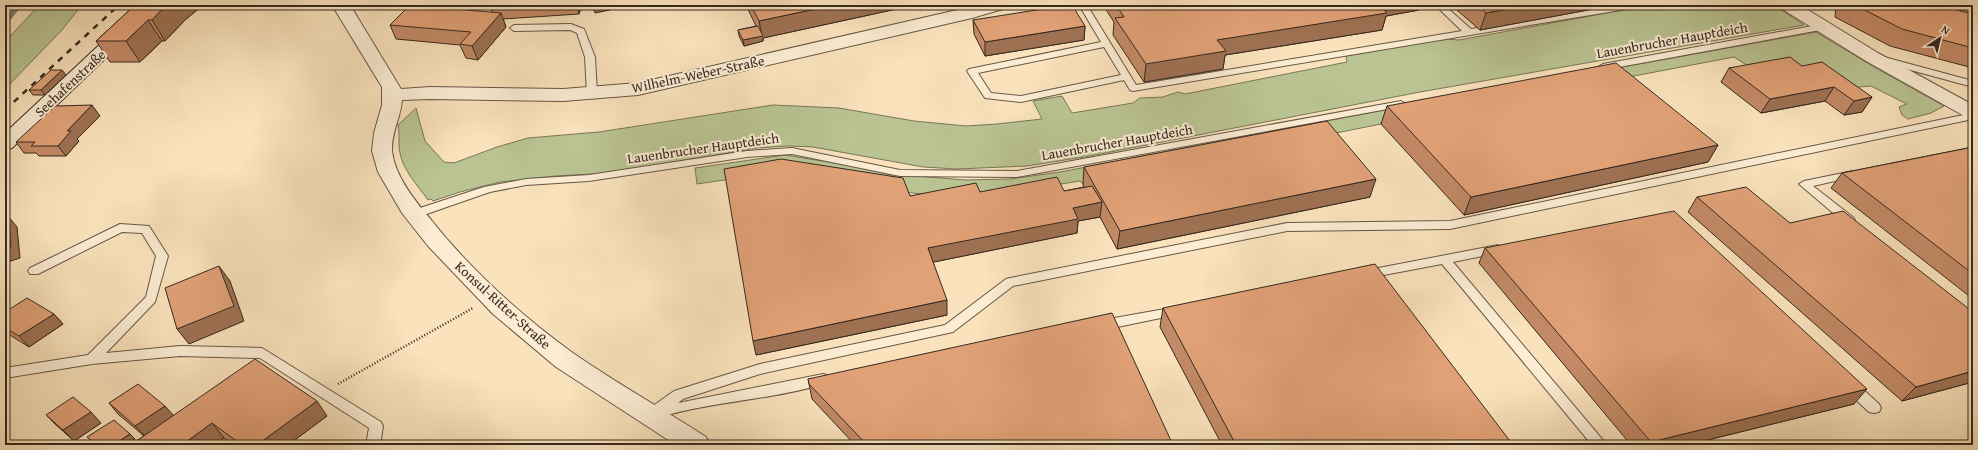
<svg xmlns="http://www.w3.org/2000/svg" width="1978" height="450" font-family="'Gentium Book Plus',serif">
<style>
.green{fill:#bac493;stroke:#78765a}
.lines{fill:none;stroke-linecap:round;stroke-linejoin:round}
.stream{stroke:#748274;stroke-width:5}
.lane-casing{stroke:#675747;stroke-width:2}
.street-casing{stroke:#675747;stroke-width:2}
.secondary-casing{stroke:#362920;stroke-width:2}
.path-far1{stroke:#362920;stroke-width:2;stroke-dasharray:1 1.5;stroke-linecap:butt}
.path{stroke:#362920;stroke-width:2.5;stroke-dasharray:1 2;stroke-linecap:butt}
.lane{fill:#fbecd3;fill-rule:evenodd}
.street{fill:#fbecd3;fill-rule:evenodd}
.secondary{fill:#fbecd3;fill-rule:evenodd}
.rail{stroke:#362920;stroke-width:2.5;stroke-dasharray:6 6;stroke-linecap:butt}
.wall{fill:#c28a66;stroke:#362920}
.shaded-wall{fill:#9e7153;stroke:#362920}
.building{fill:#e1a177;stroke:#362920}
.labels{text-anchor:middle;stroke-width:4;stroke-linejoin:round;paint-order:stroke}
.street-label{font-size:14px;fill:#362920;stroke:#fbecd3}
</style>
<rect width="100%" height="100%" fill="#f9e2bc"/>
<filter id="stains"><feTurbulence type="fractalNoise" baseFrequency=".005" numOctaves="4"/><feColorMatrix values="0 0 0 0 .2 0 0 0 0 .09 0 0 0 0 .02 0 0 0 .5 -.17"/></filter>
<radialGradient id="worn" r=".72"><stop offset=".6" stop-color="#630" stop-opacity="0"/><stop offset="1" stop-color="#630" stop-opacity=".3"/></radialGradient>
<!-- green -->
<path class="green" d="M 39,5 L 82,5 L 61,31 L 5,89 L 5,42 Z
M 1650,5 L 1774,5 L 1804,25 L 1420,92 L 1090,156 L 1027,166 L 957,169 L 923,167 L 813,147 L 788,146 L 757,148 L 611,173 L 555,176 L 500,182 L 460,192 L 433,201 L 431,199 L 428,200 C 418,186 403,170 400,153 C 398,147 400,133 398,125 L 416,108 L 425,141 L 444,162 L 454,163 L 497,147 L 528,138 L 599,132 L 773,105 L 839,108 L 914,121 L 966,126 L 997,124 L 1042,119 L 1033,101 L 1062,96 L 1072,113 L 1133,103 L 1140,98 L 1163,97 L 1178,92 L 1185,94 L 1347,62 L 1346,56 L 1445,39 L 1459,40 Z
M 1816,32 L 1874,67 L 1944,106 L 1931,113 L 1908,119 L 1902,115 L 1899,107 L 1907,104 L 1871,86 L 1836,89 L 1759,73 L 1734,57 L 1381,124 L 1083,184 L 1080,181 L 979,197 L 911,193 L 778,172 L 697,184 L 695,168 L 785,155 L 916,176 L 965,180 L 1010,179 L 1060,172 L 1384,110 Z"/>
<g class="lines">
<!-- stream -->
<path class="stream" d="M 5,23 L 19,5"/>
<!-- lane casing -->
<g class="lane-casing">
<path id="lane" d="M 1079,5 L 1087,5 L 1136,85 L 1462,31 L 1435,5 L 1444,5 L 1471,29 L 1617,5 L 1637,5 L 1633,8 L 1133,91 L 1130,90 L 1124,80 L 1021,102 L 985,98 L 967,71 L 969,69 L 1101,42 ZM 1104,47 L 1121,75 L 1021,96 L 991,93 L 978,73 Z
M 571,24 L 584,29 L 595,57 L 597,94 L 595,96 L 592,97 L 587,94 L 585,57 L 577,33 L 570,30 L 514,31 L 510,28 L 514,25 Z
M 1823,24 L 1826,25 L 1826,29 L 1603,70 L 1598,67 L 1603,64 Z
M 1884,57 L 1973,81 L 1973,87 L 1881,62 L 1879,60 Z
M 1401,101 L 1406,104 L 1404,106 L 1017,177 L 900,176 L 792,154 L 747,157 L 589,181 L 526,185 L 490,192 L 415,218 L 410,214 L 411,211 L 484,187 L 526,179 L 589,175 L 747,151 L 792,148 L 900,170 L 1017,171 Z
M 1973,113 L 1973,119 L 1450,229 L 1287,231 L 1013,286 L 953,332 L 760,374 L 683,399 L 678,403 L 823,374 L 827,375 L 829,379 L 827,383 C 770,401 707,401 651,420 L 646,419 L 644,415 L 646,411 L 674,391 L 760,364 L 945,325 L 1006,279 L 1010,278 L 1287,223 L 1450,221 Z
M 1853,171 L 1857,172 L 1858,174 L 1857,176 L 1813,186 L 1854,218 L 1855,221 L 1850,225 L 1846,224 L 1799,184 L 1804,181 Z
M 120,224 L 149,226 L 168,256 L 155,302 L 106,353 L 180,346 L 262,348 L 381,422 L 383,426 L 380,445 L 366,445 L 369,428 L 260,358 L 180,356 L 92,364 L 5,378 L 5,368 L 88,355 L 146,297 L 156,256 L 142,233 L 122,232 L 38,274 L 30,274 L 28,271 L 30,268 Z
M 1498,245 L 1504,249 L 1502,252 L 1453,262 L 1607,445 L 1592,445 L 1442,264 L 1368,278 L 1364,277 L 1362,274 L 1364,271 L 1368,270 Z
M 1176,307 L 1180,308 L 1182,311 L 1180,314 L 1103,330 L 1099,328 L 1097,325 L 1099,322 L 1103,320 Z
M 1850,381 L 1855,382 L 1879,404 L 1881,408 L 1879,412 L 1874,413 L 1869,412 L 1845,390 L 1844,386 L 1845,382 Z"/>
</g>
<!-- street casing -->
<g class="street-casing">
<path id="street" d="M 332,5 L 350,5 L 401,89 L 430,87 L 563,89 L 638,83 L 979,5 L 1006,5 L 1003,9 L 972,18 L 638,95 L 563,101 L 430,99 L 402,100 C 401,117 391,133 392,151 C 395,177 416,202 432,221 C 472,271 522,316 573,353 C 616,383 663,409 706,437 L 710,445 L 676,445 L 556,367 L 493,314 L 428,246 L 402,213 L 378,172 L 372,151 L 374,133 L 382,105 L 382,87 Z
M 1779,5 L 1800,5 L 1878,53 L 1973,105 L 1973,119 L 1966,117 L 1866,61 L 1782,9 Z"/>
</g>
<!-- secondary casing -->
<g class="secondary-casing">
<path id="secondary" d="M 142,5 L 161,5 L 12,148 L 5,150 L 5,133 Z"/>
</g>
<!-- path-far1 -->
<path class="path-far1" d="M 5,10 L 9,5"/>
<!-- path -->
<path class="path" d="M 338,384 L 473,308"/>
<!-- lane -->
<use href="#lane" class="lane"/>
<!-- street -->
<use href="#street" class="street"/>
<!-- secondary -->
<use href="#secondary" class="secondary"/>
<!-- rail -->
<path class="rail" d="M 5,110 L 119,5"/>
</g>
<!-- wall -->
<path class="wall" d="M 135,5 L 203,5 L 185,20 L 165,41 L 162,41 L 140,62 L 110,62 L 96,41 Z
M 490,5 L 582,5 L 579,14 L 503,19 L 506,27 L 478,60 L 466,58 L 460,45 L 396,39 L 390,25 L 492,13 Z
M 746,5 L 915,5 L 763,38 L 763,41 L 744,46 L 739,36 L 738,30 L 756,26 Z
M 1103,5 L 1420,5 L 1419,10 L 1386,16 L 1382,30 L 1225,55 L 1223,69 L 1144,82 L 1113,35 L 1114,22 Z
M 1451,5 L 1615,5 L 1480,30 Z
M 1836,5 L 1937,5 L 1961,11 L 1945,5 L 1973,5 L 1973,68 L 1890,46 L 1835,17 Z
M 973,20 L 1085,26 L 1084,40 L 985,56 L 974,34 Z
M 1802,66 L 1872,97 L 1862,112 L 1844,115 L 1825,101 L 1761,113 L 1721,82 L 1729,68 Z
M 66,75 L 45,95 L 33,95 L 29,90 Z
M 1387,106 L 1718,145 L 1708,162 L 1464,215 L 1381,124 Z
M 100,116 L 77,139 L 79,141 L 66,156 L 39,156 L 36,153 L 24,153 L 16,142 Z
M 1973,147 L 1973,299 L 1831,188 L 1842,173 Z
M 1084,167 L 1370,197 L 1117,249 L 1100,217 L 1078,221 L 1077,233 L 933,262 L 947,315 L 756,355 L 910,196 L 980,192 L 1064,191 L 1084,187 L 1083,185 Z
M 1697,197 L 1790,223 L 1973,312 L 1973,382 L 1902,401 L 1688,212 Z
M 1485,248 L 1854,404 L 1687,445 L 1631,445 L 1479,263 Z
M 1163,308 L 1513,445 L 1222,445 L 1160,327 Z
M 5,312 L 54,314 L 63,324 L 29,347 L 5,332 Z
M 808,379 L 1173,445 L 855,445 L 812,399 Z
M 109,403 L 173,416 L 327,416 L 288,445 L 234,445 L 224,438 L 215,445 L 131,445 L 144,436 L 118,414 Z
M 46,415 L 101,423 L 74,441 L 56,425 Z"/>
<!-- shaded-wall -->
<path class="shaded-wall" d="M 166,5 L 203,5 L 185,20 L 165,41 L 152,20 Z
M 576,5 L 582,5 L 579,14 Z
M 609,5 L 610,10 L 595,13 L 593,8 Z
M 834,5 L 915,5 L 763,38 L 763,41 L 744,46 L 743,40 L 762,36 L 759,21 Z
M 1374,5 L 1420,5 L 1419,10 L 1386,16 L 1382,30 L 1225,55 L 1223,69 L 1144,82 L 1146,64 L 1217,40 Z
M 1529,5 L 1615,5 L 1480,30 L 1486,13 Z
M 501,13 L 506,27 L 478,60 L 472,46 Z
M 148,20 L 162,41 L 140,62 L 126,41 Z
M 1085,26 L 1084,40 L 985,56 L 985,42 Z
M 62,70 L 66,75 L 45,95 L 41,90 Z
M 1834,87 L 1825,101 L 1761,113 L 1770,99 Z
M 1872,97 L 1862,112 L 1844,115 L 1854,101 Z
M 92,105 L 100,116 L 77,139 L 79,141 L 66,156 L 58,146 L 67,131 Z
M 1718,145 L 1708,162 L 1464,215 L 1471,197 Z
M 1376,179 L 1370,197 L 1117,249 L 1120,231 Z
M 1102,202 L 1100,217 L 1078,221 L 1077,233 L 929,263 L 928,248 L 1073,208 Z
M 8,216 L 17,227 L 20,258 L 5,263 L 5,249 Z
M 219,266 L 230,281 L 244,321 L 189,344 L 177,329 Z
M 947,300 L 947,315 L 756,355 L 753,341 Z
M 54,314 L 63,324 L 29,347 L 19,336 Z
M 1973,371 L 1973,382 L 1902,401 L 1916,387 Z
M 1867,389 L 1854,404 L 1687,445 L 1649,445 L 1651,442 Z
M 317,401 L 327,416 L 288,445 L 257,445 Z
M 165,406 L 174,416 L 145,436 L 135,426 Z
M 91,412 L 101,423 L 74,441 L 63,430 Z
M 212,423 L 224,438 L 215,445 L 182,445 Z
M 130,434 L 135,439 L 126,445 L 113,445 Z"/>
<!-- building -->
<path class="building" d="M 135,5 L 166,5 L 152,20 L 148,20 L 126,41 L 96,41 Z
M 410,5 L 501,13 L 472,46 L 460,44 L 471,32 L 390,25 Z
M 593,5 L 609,5 L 593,8 Z
M 751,5 L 834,5 L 759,21 Z
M 1068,5 L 1072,5 L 1085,26 L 985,42 L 973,20 Z
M 1116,5 L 1379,5 L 1387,13 L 1217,40 L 1226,51 L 1146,64 L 1115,18 L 1124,17 Z
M 1477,5 L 1529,5 L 1486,13 Z
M 1855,5 L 1937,5 L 1973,14 L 1973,48 L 1902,29 Z
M 758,26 L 763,36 L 743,40 L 738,30 Z
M 1790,57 L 1802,66 L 1822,62 L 1872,97 L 1854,101 L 1834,87 L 1770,99 L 1729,68 Z
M 1616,63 L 1718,145 L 1471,197 L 1387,106 Z
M 51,70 L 62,70 L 41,90 L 29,90 Z
M 92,105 L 67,131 L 71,131 L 58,146 L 31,146 L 35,142 L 16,142 L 55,106 Z
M 1327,121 L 1376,179 L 1120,231 L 1084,167 Z
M 1973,147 L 1973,274 L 1842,173 Z
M 781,159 L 903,178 L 910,196 L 976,183 L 980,192 L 1057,177 L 1064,191 L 1092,186 L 1102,202 L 1073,208 L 1078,219 L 928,248 L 947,300 L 753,341 L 724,169 Z
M 1746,187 L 1790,223 L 1843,211 L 1973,312 L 1973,371 L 1916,387 L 1697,197 Z
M 1674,211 L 1867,389 L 1651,442 L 1485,248 Z
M 8,216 L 11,247 L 5,249 L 5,217 Z
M 1375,264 L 1513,445 L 1236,445 L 1163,308 Z
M 219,266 L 234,306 L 177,329 L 165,288 Z
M 27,298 L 54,314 L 19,336 L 5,328 L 5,312 Z
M 1112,313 L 1173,445 L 867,445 L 809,384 L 808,379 Z
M 255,359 L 317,401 L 257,445 L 242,445 L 212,423 L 182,445 L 138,445 L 135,442 Z
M 138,384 L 165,406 L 135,426 L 109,403 Z
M 73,397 L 91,412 L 63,430 L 46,415 Z
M 114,420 L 130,434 L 113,445 L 97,445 L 87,437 Z
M 135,443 L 137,445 L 131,445 Z"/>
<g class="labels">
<!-- street labels -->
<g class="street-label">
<text transform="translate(1672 40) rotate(-10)" y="5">Lauenbrucher Hauptdeich</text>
<text transform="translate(698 74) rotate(-12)" y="5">Wilhelm-Weber-Straße</text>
<text transform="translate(70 83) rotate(-43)" y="5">Seehafenstraße</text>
<text transform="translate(1117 142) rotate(-10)" y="5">Lauenbrucher Hauptdeich</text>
<text transform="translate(703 148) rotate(-8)" y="5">Lauenbrucher Hauptdeich</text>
<text transform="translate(503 305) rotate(42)" y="5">Konsul-Ritter-Straße</text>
</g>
</g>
<!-- margin -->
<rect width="1978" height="450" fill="none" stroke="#f9e2bc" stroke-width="20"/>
<rect x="6" y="6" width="1966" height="438" fill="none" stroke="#362920" stroke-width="2"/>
<rect x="10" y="10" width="1958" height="430" fill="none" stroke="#362920"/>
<!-- north arrow -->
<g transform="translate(1940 38) rotate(35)" stroke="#fbecd3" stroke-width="3" paint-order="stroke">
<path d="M0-3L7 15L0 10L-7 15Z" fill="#362920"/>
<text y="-6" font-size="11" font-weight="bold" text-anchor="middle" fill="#362920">N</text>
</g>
<rect width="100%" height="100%" filter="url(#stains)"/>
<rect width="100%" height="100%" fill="url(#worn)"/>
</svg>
